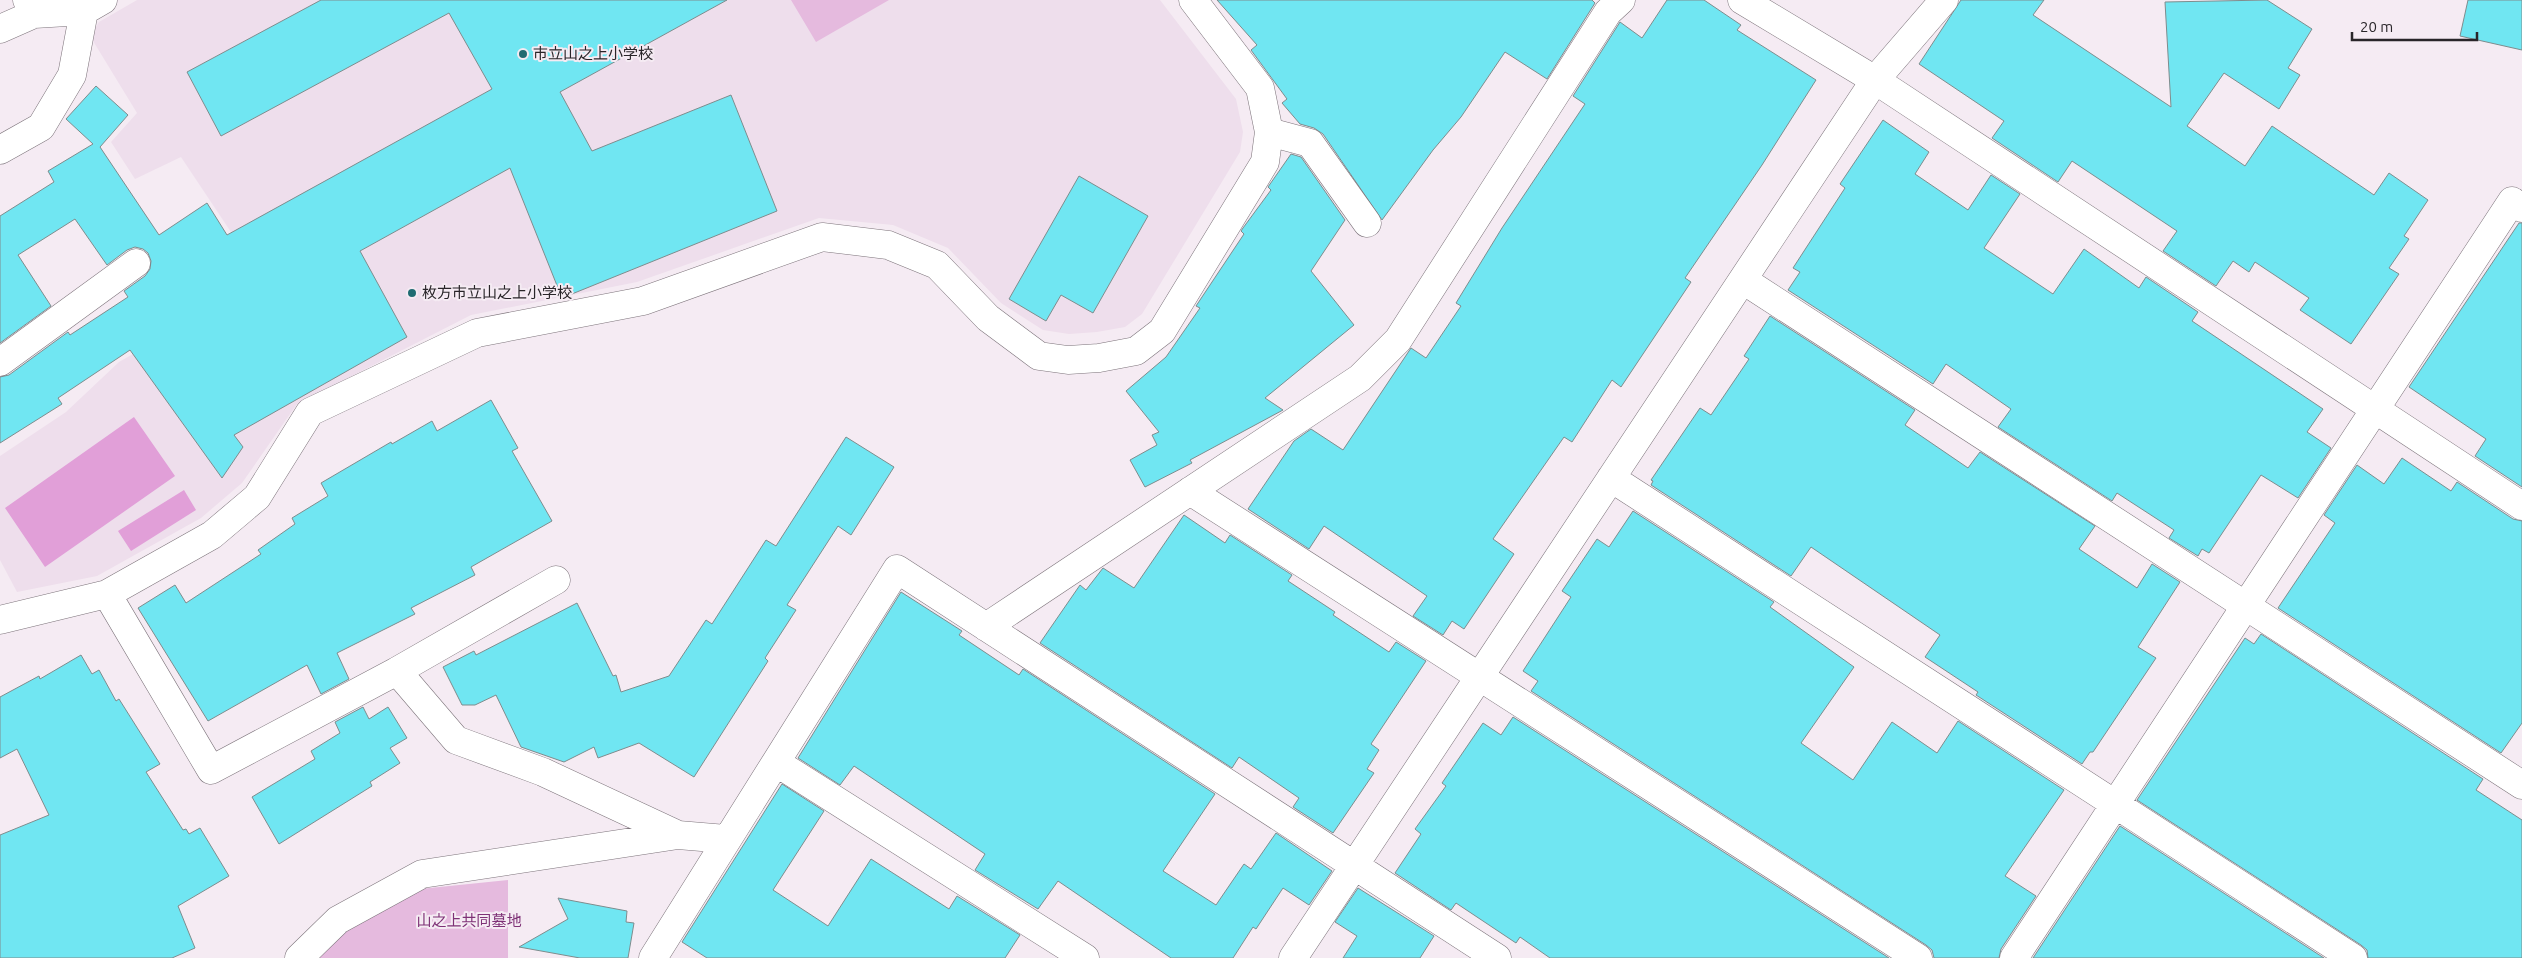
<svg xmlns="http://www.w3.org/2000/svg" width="2522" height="958" font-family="Ubuntu,'Noto Sans JP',sans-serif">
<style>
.built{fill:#eedeec}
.green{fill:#e5bade}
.water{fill:#e19fd8}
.building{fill:#70e6f2;stroke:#7e8c8d}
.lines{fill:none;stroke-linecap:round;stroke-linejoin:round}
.minor-casing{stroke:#7d747b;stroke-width:29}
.minor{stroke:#fff;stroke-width:28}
.poi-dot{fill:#1f6b72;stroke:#f5ebf3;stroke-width:2}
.labels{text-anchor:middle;stroke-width:4;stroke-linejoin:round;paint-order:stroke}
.poi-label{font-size:15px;fill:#292529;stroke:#f5ebf3;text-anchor:start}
.park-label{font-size:15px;fill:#7e3176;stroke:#f5ebf3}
</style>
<rect width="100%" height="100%" fill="#f5ebf3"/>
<!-- built -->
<path class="built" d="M 137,0 L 1160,0 L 1236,99 L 1243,132 L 1240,152 L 1142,314 L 1125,327 L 1097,332 L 1069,334 L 1043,330 L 1001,303 L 948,248 L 893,225 L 819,218 L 637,282 L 471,315 L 297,404 L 242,483 L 201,518 L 97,576 L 17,592 L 0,560 L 0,456 L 66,412 L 119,362 L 263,280 L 181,157 L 135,179 L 111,142 L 137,113 L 90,36 L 99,22 Z"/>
<!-- green -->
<path class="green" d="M 791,0 L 889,0 L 816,42 Z
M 508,880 L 508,958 L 313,958 L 334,938 L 420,889 Z"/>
<!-- water -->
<path class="water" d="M 134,417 L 175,476 L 45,567 L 5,508 Z
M 184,490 L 196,510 L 131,551 L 118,531 Z"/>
<!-- building -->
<path class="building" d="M 321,0 L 727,0 L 560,92 L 592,151 L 731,95 L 777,211 L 562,298 L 510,168 L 360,251 L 407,337 L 234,435 L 243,447 L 222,478 L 130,350 L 58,398 L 62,404 L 0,443 L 0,377 L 9,375 L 68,332 L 70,335 L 128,297 L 124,291 L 145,276 L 150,269 L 151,261 L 148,253 L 143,249 L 135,247 L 127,250 L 107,265 L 75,219 L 18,255 L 51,306 L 0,343 L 0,216 L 54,182 L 48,171 L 93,144 L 66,119 L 96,86 L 128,115 L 100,147 L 159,235 L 207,203 L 227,235 L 492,89 L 449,13 L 221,136 L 187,72 Z
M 1217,0 L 1592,0 L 1595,3 L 1547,79 L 1505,52 L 1461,117 L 1433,150 L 1382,220 L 1323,134 L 1314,128 L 1300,124 L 1282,103 L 1287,99 L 1251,50 L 1257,45 Z
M 1667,0 L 1704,0 L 1741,25 L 1737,30 L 1816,80 L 1762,165 L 1685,278 L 1691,282 L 1621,387 L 1612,380 L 1572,442 L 1564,437 L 1493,539 L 1514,554 L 1464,629 L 1452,621 L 1443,635 L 1413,616 L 1427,596 L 1324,526 L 1309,549 L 1248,509 L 1294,441 L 1311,429 L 1343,450 L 1411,348 L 1426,358 L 1461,306 L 1456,303 L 1502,228 L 1585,104 L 1573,96 L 1620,22 L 1642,38 Z
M 1961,0 L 2044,0 L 2033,15 L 2171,107 L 2165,2 L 2267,0 L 2312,29 L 2288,68 L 2300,75 L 2279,109 L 2224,73 L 2187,126 L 2245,166 L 2272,126 L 2374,195 L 2389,173 L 2428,200 L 2404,236 L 2409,239 L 2389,268 L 2399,274 L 2351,344 L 2300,310 L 2309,298 L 2255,262 L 2249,272 L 2233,261 L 2216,286 L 2163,251 L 2177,231 L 2072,161 L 2058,182 L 1992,138 L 2004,121 L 1919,64 Z
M 2468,0 L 2522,0 L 2522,50 L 2460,36 Z
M 1883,120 L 1929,152 L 1915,174 L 1968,210 L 1991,175 L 2020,194 L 1984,248 L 2053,294 L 2084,249 L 2139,288 L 2146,277 L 2198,312 L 2192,321 L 2323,409 L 2307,432 L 2331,448 L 2298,498 L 2261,475 L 2209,553 L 2202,549 L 2198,556 L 2169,538 L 2174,530 L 2117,493 L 2112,501 L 1998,427 L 2011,409 L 1946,364 L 1933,384 L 1788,290 L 1800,272 L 1793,268 L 1845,188 L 1840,184 Z
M 1291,154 L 1301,157 L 1345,220 L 1311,271 L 1354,325 L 1265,398 L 1283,410 L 1190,460 L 1192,463 L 1145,487 L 1130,460 L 1157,445 L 1152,435 L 1159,432 L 1126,391 L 1166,357 L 1200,308 L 1196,306 L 1244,234 L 1241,231 L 1243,228 L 1271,190 L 1268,187 Z
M 1079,176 L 1148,216 L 1093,313 L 1061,295 L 1046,321 L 1009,299 Z
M 2519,223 L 2522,223 L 2522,487 L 2475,456 L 2486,439 L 2409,387 Z
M 1770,316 L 1915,410 L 1905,425 L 1968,468 L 1980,452 L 2095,526 L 2079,549 L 2137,588 L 2152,564 L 2180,582 L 2138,647 L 2156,658 L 2093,752 L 2090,752 L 2082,764 L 1976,695 L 1978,692 L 1925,657 L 1940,635 L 1811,547 L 1791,576 L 1651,485 L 1653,481 L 1651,480 L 1700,408 L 1711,415 L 1749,359 L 1744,356 Z
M 491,400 L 518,448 L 512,451 L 552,521 L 471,567 L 475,575 L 411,608 L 415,614 L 337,653 L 349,679 L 321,694 L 307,665 L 208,721 L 138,608 L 175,585 L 186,603 L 261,554 L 258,550 L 295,524 L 292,518 L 328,496 L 321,483 L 391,442 L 392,444 L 432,421 L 437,431 Z
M 846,437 L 894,467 L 851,535 L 838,526 L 787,605 L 796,610 L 765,658 L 768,661 L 694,777 L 639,743 L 598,758 L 594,747 L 564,762 L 521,747 L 496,695 L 475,705 L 462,705 L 443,667 L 474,651 L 476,655 L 577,603 L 613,676 L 616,675 L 621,692 L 669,676 L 706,620 L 712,624 L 766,540 L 776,546 Z
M 2402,458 L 2451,491 L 2457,482 L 2513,519 L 2522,521 L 2522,723 L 2501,753 L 2278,608 L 2335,523 L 2324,515 L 2357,465 L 2384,484 Z
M 1633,511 L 1774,602 L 1770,607 L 1854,667 L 1801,743 L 1853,780 L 1892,722 L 1937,753 L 1958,721 L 2064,790 L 2005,876 L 2036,896 L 2001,949 L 1999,958 L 1934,958 L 1932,950 L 1926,945 L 1531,691 L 1538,681 L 1523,671 L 1571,597 L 1562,591 L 1597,539 L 1609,547 Z
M 1184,515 L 1225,543 L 1230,535 L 1292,575 L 1288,581 L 1335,612 L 1333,615 L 1389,652 L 1396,642 L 1426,661 L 1371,744 L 1379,750 L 1367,769 L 1374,773 L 1333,833 L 1293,807 L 1299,798 L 1239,757 L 1232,768 L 1040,643 L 1080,585 L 1086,590 L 1103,568 L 1134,588 Z
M 901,592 L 962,631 L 959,635 L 1019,675 L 1023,669 L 1215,794 L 1163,871 L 1216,905 L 1244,864 L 1251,869 L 1276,833 L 1332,871 L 1309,905 L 1283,888 L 1256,929 L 1253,927 L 1233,958 L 1171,958 L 1058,881 L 1038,909 L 975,870 L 985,854 L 854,766 L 840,785 L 798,758 Z
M 2261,634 L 2483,779 L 2476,790 L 2522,820 L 2522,958 L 2368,958 L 2367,950 L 2361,945 L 2137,800 L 2245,638 L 2254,644 Z
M 81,655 L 92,674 L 99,670 L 116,701 L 119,699 L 160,764 L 146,772 L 183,830 L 186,829 L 189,834 L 200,828 L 229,876 L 178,906 L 195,948 L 172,958 L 0,958 L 0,835 L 49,815 L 17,749 L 0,758 L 0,697 L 39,676 L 40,679 Z
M 363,707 L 369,719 L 388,707 L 407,738 L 390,748 L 400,763 L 370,782 L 372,786 L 279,844 L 252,797 L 315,759 L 311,751 L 340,733 L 335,722 Z
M 1513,717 L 1889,958 L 1550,958 L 1520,937 L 1516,943 L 1456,903 L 1451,910 L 1395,873 L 1421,834 L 1415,829 L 1446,786 L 1442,783 L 1483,723 L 1501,735 Z
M 782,784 L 824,811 L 773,890 L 828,926 L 871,859 L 949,909 L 957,896 L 1020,935 L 1005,958 L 707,958 L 682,942 Z
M 2120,826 L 2324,958 L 2033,958 Z
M 1358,888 L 1434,936 L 1420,958 L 1343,958 L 1357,936 L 1335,922 Z
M 558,898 L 627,911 L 626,922 L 634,923 L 628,958 L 580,958 L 519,947 L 568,919 Z"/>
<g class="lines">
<!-- minor casing -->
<g class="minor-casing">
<path id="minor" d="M 27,0 L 34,14 L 84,11
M 1742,0 L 1875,80 L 2522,506
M 0,29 L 34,14
M 1269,132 L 1310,143 L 1367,223
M 0,150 L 41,127 L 72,75 L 84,11 L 103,0
M 1743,280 L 2522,785
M 0,362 L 136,263
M 1611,478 L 2353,958
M 1190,491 L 1918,958
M 107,594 L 211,770 L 397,671 L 456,740 L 543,772 L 678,835
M 0,620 L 107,594 L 212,535 L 257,497 L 310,412 L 477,333 L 643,301 L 822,237 L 888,245 L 937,265 L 988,318 L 1039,356 L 1068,360 L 1099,358 L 1136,351 L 1162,331 L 1265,162 L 1269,132 L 1260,88 L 1193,0
M 986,627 L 1360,378 L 1398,340 L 1608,12 L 1621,0
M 397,671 L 556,580
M 777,763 L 1085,958
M 299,958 L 338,920 L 422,874 L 678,835 L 726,839
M 653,958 L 897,569 L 1497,958
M 1293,958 L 1875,80 L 1944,0
M 2014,958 L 2512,201 L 2522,208"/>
</g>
<!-- minor -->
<use href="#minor" class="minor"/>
</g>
<!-- markers -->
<g class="poi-dot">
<circle cx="523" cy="54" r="5"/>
<circle cx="412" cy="293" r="5"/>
</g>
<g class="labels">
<!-- poi labels -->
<g class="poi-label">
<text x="533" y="59">市立山之上小学校</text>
<text x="422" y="298">枚方市立山之上小学校</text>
</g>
<!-- park labels -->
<g class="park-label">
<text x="469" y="926">山之上共同墓地</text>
</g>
</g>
<!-- scale -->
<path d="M2352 32v8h125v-8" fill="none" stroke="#292529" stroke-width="2.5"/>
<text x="2360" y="32" font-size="15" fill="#292529" stroke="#f5ebf3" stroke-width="4" paint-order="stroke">20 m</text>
</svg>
